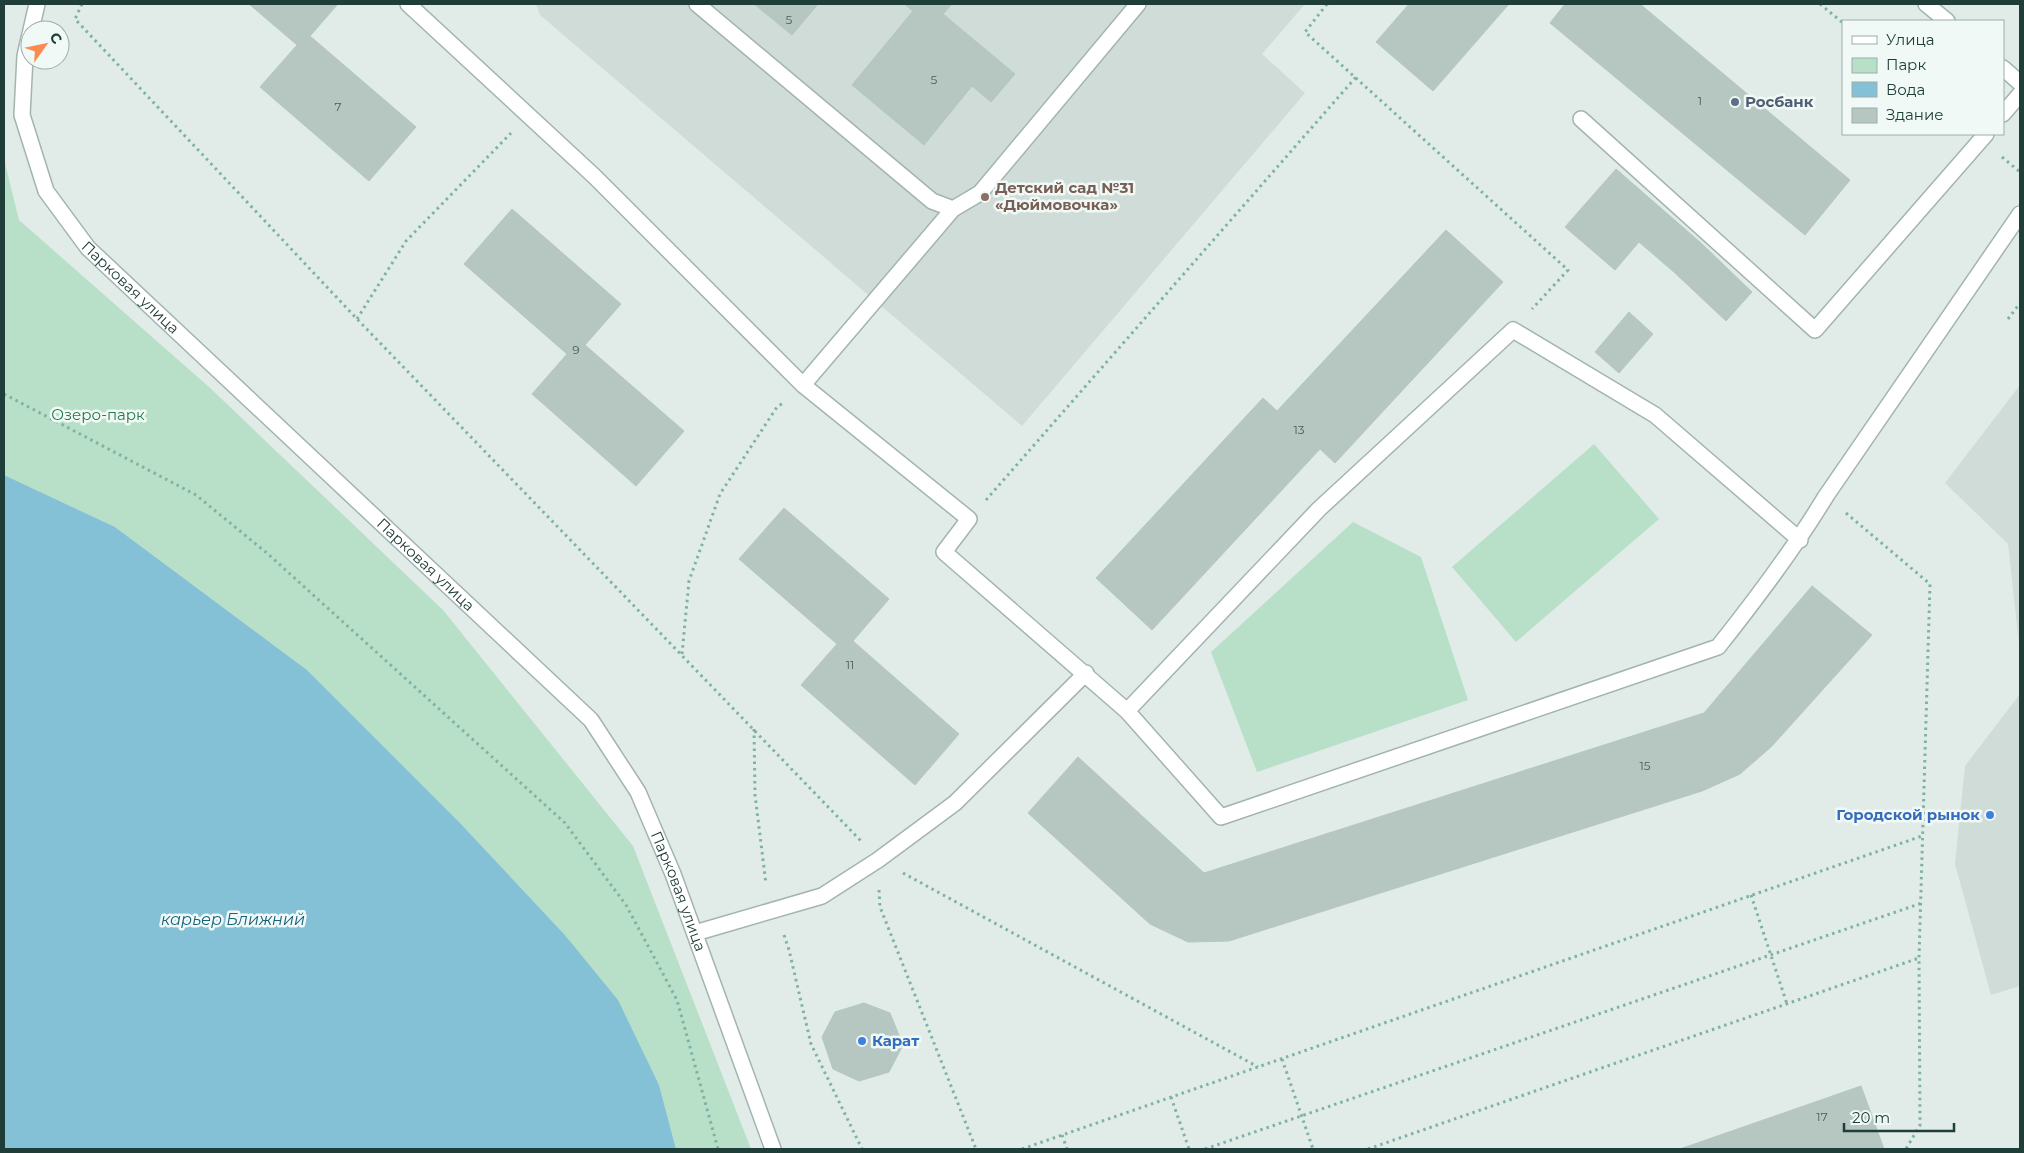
<svg xmlns="http://www.w3.org/2000/svg" width="2024" height="1153" font-family="Montserrat,sans-serif">
<style>
.built{fill:#cfdcd8}
.green{fill:#b8dfc7}
.water{fill:#85c1d6}
.building{fill:#b6c7c2;stroke:#b3c7c0}
.lines{fill:none;stroke-linecap:round;stroke-linejoin:round}
.lane-casing{stroke:#a3b4b0;stroke-width:18}
.street-casing{stroke:#a3b4b0;stroke-width:18}
.secondary-casing{stroke:#9eb9b2;stroke-width:18}
.path{stroke:#7fb2a7;stroke-width:3;stroke-dasharray:2.5 4;stroke-linecap:butt}
.lane{stroke:#fff;stroke-width:15}
.street{stroke:#fff;stroke-width:15}
.secondary{stroke:#fff;stroke-width:15}
.service-dot{fill:#5c6f8a;stroke:#f1f9f6;stroke-width:2}
.education-dot{fill:#8d6e63;stroke:#f1f9f6;stroke-width:2}
.shop-dot{fill:#3f7fe0;stroke:#f1f9f6;stroke-width:2}
.labels{text-anchor:middle;stroke-width:5;stroke-linejoin:round;paint-order:stroke}
.number-label{font-size:12px;fill:#46605b}
.service-label{font-size:15px;font-weight:bold;fill:#4e5e75;stroke:#f1f9f6;text-anchor:start}
.education-label{font-size:15px;font-weight:bold;fill:#785e54;stroke:#f1f9f6;text-anchor:start}
.street-label{font-size:15px;fill:#203e39;stroke:#f1f9f6}
.park-label{font-size:15px;fill:#27784f;stroke:#f1f9f6}
.shop-label{font-size:15px;font-weight:bold;fill:#366cbe;stroke:#f1f9f6;text-anchor:end}
.water-label{font-size:16px;font-style:italic;fill:#16627e;stroke:#f1f9f6}
</style>
<rect width="100%" height="100%" fill="#e1ece8"/>
<!-- built -->
<path class="built" d="M 536,4 L 1305,4 L 1262,54 L 1305,93 L 1022,426 L 540,15 Z
M 2020,385 L 2020,653 L 2008,544 L 1945,483 Z
M 2020,694 L 2020,986 L 1991,995 L 1955,864 L 1965,766 Z"/>
<!-- green -->
<path class="green" d="M 4,159 L 19,220 L 209,387 L 443,610 L 633,846 L 751,1149 L 676,1149 L 659,1085 L 564,934 L 460,823 L 307,670 L 115,527 L 4,475 Z
M 1594,444 L 1659,519 L 1516,642 L 1452,567 Z
M 1353,522 L 1421,557 L 1468,700 L 1257,772 L 1211,652 Z"/>
<!-- water -->
<path class="water" d="M 4,475 L 115,527 L 307,670 L 460,823 L 564,934 L 618,1000 L 659,1085 L 676,1149 L 4,1149 Z"/>
<!-- building -->
<path class="building" d="M 249,4 L 338,4 L 310,36 L 416,127 L 369,181 L 260,87 L 297,45 Z
M 754,4 L 818,4 L 792,35 Z
M 904,4 L 952,4 L 943,14 L 1015,74 L 991,102 L 972,86 L 924,145 L 852,85 L 913,11 Z
M 1409,4 L 1509,4 L 1433,91 L 1376,42 Z
M 1565,4 L 1640,4 L 1850,180 L 1805,235 L 1550,23 Z
M 1616,169 L 1701,243 L 1675,273 L 1639,242 L 1615,270 L 1565,227 Z
M 512,209 L 621,304 L 585,345 L 684,431 L 636,486 L 532,394 L 567,354 L 464,264 Z
M 1446,230 L 1503,282 L 1335,463 L 1320,449 L 1152,630 L 1096,578 L 1263,398 L 1277,411 Z
M 1701,243 L 1752,292 L 1726,321 L 1675,273 Z
M 1629,312 L 1653,334 L 1619,373 L 1595,352 Z
M 784,508 L 889,599 L 853,641 L 959,734 L 915,785 L 801,685 L 837,644 L 739,559 Z
M 1812,586 L 1872,635 L 1772,746 L 1740,774 L 1702,791 L 1229,941 L 1188,942 L 1150,924 L 1028,813 L 1078,757 L 1204,873 L 1704,713 Z
M 864,1003 L 890,1013 L 903,1045 L 889,1072 L 859,1081 L 833,1069 L 822,1037 L 835,1012 Z
M 1861,1086 L 1884,1149 L 1680,1149 Z"/>
<g class="lines">
<!-- lane casing -->
<g class="lane-casing">
<path id="lane" d="M 408,4 L 594,176 L 803,385 L 969,519 L 944,552 L 1127,711 L 1221,817 L 1718,647 C 1757,598 1794,549 1826,496 L 2020,214
M 697,4 L 932,201 L 953,209 L 980,193 L 1138,4
M 2003,114 L 2020,94
M 1581,119 L 1815,330 L 1986,134
M 803,385 L 953,209
M 1127,711 L 1319,509 L 1513,330 L 1655,415 L 1800,540
M 695,933 L 822,896 L 878,860 L 955,803 L 1086,673"/>
</g>
<!-- street casing -->
<g class="street-casing">
<g id="street">
<path d="M 31,30 L 37,4"/>
<path id="s1" d="M 30,34 L 25,56 L 22,115 L 46,191 L 88,248 L 591,720 L 638,792 L 673,874 L 773,1149"/>
</g>
</g>
<!-- secondary casing -->
<g class="secondary-casing">
<path id="secondary" d="M 1926,4 L 1947,21
M 2003,68 L 2020,83"/>
</g>
<!-- path -->
<path class="path" d="M 82,4 L 75,19 L 357,319 L 861,841
M 1327,4 L 1305,32 L 1568,270 L 1532,309
M 1820,4 L 1843,23
M 2002,157 L 2020,172
M 357,319 L 406,241 L 511,133
M 2008,319 L 2020,303
M 4,394 L 196,495 L 268,554 L 565,823 L 626,905 L 677,1000 L 718,1149
M 986,500 L 1356,77
M 1846,513 L 1930,584 L 1919,958 L 1920,1125 L 1906,1149
M 682,654 L 689,581 L 720,494 L 777,407 L 783,403
M 754,729 L 755,795 L 766,884
M 903,873 L 1258,1067
M 879,890 L 880,907 L 976,1149
M 1751,895 L 1787,1004
M 784,935 L 789,950 L 811,1044 L 862,1149
M 1282,1059 L 1313,1149
M 1171,1097 L 1189,1149
M 1062,1135 L 1067,1149
M 1022,1149 L 1922,836
M 1205,1149 L 1922,903
M 1368,1149 L 1919,958"/>
<!-- lane -->
<use href="#lane" class="lane"/>
<!-- street -->
<use href="#street" class="street"/>
<!-- secondary -->
<use href="#secondary" class="secondary"/>
</g>
<!-- markers -->
<circle class="service-dot" cx="1735" cy="102" r="5"/>
<circle class="education-dot" cx="985" cy="197" r="5"/>
<g class="shop-dot">
<circle cx="1990" cy="815" r="5"/>
<circle cx="862" cy="1041" r="5"/>
</g>
<g class="labels">
<!-- number labels -->
<g class="number-label">
<text x="789" y="24">5</text>
<text x="934" y="84">5</text>
<text x="1700" y="105">1</text>
<text x="338" y="111">7</text>
<text x="576" y="354">9</text>
<text x="1299" y="434">13</text>
<text x="850" y="669">11</text>
<text x="1645" y="770">15</text>
<text x="1822" y="1121">17</text>
</g>
<!-- service labels -->
<g class="service-label">
<text x="1745" y="107">Росбанк</text>
</g>
<!-- education labels -->
<g class="education-label">
<text x="995" y="193">Детский сад №31<tspan x="995" dy="17">«Дюймовочка»</tspan></text>
</g>
<!-- street labels -->
<g class="street-label">
<text dy="5" stroke="none"><textPath href="#s1" startOffset="290">Парковая улица</textPath></text>
<text dy="5" stroke="none"><textPath href="#s1" startOffset="695">Парковая улица</textPath></text>
<text dy="5" stroke="none"><textPath href="#s1" startOffset="1115">Парковая улица</textPath></text>
</g>
<!-- park labels -->
<g class="park-label">
<text x="98" y="420">Озеро-парк</text>
</g>
<!-- shop labels -->
<g class="shop-label">
<text x="1980" y="820">Городской рынок</text>
<text x="872" y="1046" text-anchor="start">Карат</text>
</g>
<!-- water labels -->
<g class="water-label">
<text x="233" y="925">карьер Ближний</text>
</g>
</g>
<!-- border -->
<rect width="2024" height="1153" fill="none" stroke="#203e39" stroke-width="10"/>
<!-- legend -->
<rect x="1842" y="20" width="162" height="115" fill="#f1f9f6" stroke="#9daeaa"/>
<rect x="1852" y="36" width="25" height="8" fill="#ffffff" stroke="#9daeaa"/>
<text x="1886" y="45" font-size="15" fill="#203e39">Улица</text>
<rect x="1852" y="58" width="25" height="15" fill="#b8dfc7" stroke="#9daeaa"/>
<text x="1886" y="70" font-size="15" fill="#203e39">Парк</text>
<rect x="1852" y="82" width="25" height="15" fill="#85c1d6" stroke="#9daeaa"/>
<text x="1886" y="95" font-size="15" fill="#203e39">Вода</text>
<rect x="1852" y="108" width="25" height="15" fill="#b6c7c2" stroke="#9daeaa"/>
<text x="1886" y="120" font-size="15" fill="#203e39">Здание</text>
<!-- north arrow -->
<g transform="translate(45 45) rotate(57)"><circle r="24" fill="#f1f9f6" stroke="#9daeaa"/>
<path d="M0-4L9 19L0 12L-9 19Z" fill="#fb8b50"/>
<text y="-8" font-size="14" font-weight="bold" text-anchor="middle" fill="#203e39">С</text>
</g>
<!-- scale -->
<path d="M1844 1123v8h110v-8" fill="none" stroke="#203e39" stroke-width="2.5"/>
<text x="1852" y="1123" font-size="15" fill="#203e39" stroke="#f1f9f6" stroke-width="4" paint-order="stroke">20 m</text>
</svg>
